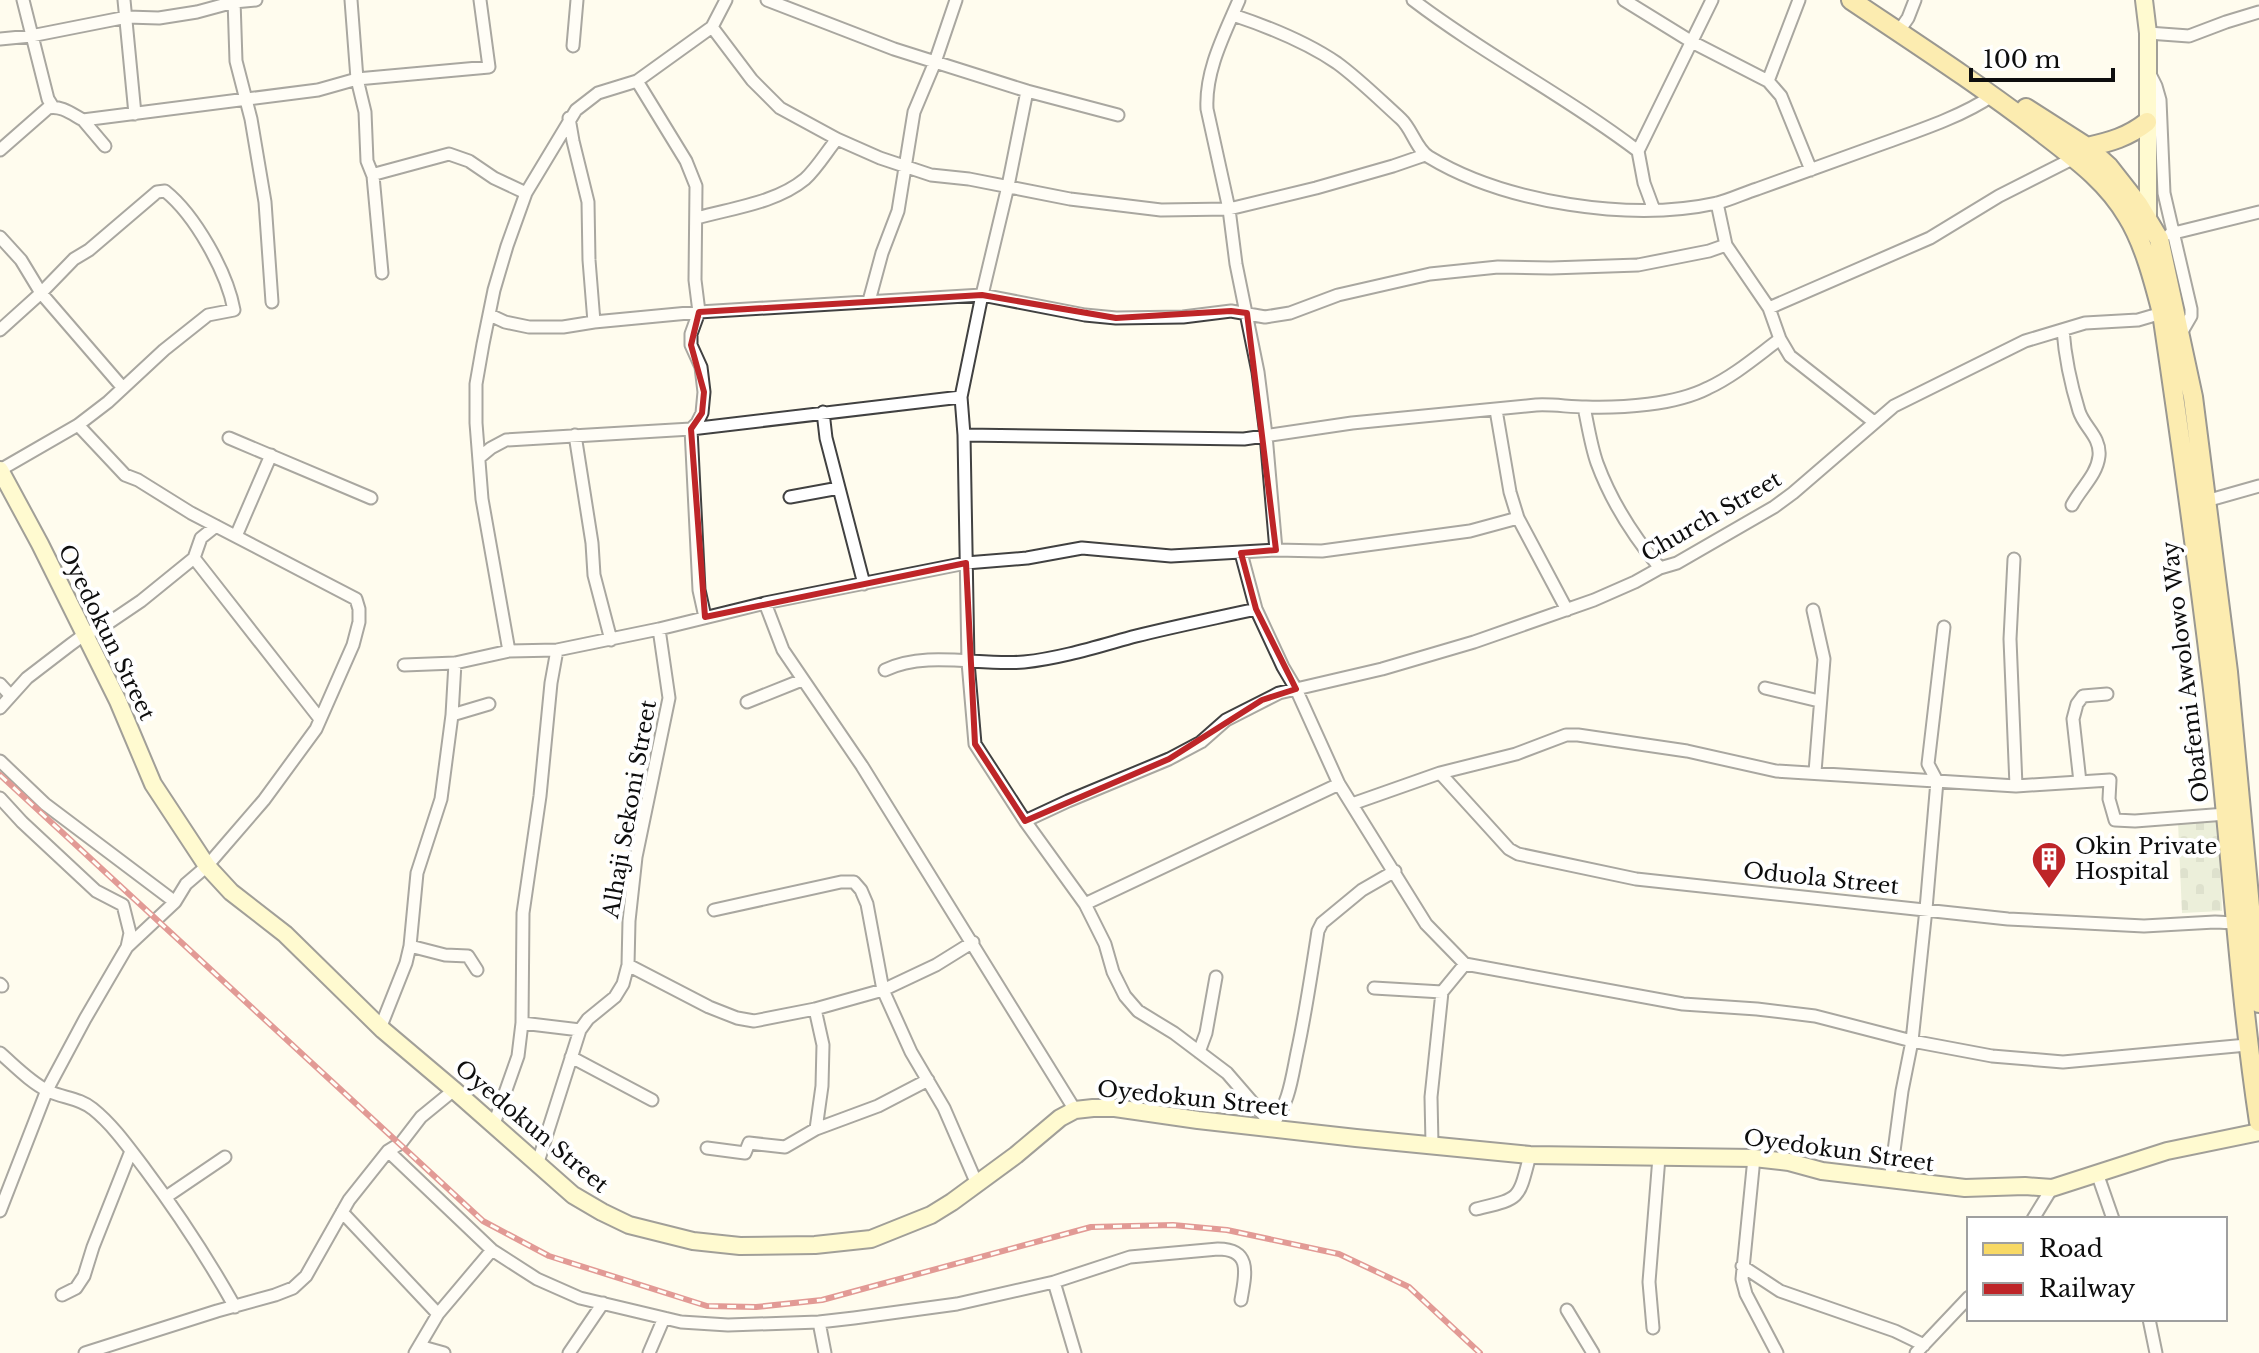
<svg xmlns="http://www.w3.org/2000/svg" width="2259" height="1353" font-family="'Libre Baskerville',serif">
<style>
.cemetery{fill:url(#cemetery-stones)}
.lines{fill:none;stroke-linecap:round;stroke-linejoin:round}
.street-casing{stroke:#414141;stroke-width:15}
.secondary-casing{stroke:#303030;stroke-width:20}
.primary-casing{stroke:#1f1f1f;stroke-width:22}
.street{stroke:#fff;stroke-width:11}
.secondary{stroke:#fff8aa;stroke-width:16}
.primary{stroke:#f8d965;stroke-width:18}
.rail-casing{stroke:#be2528;stroke-width:6}
.rail{stroke:#fff;stroke-width:3;stroke-dasharray:9;stroke-linecap:butt}
.marked{fill:none;stroke:#be2528;stroke-width:6;stroke-linejoin:round}
.labels{text-anchor:middle;stroke-width:8;stroke-linejoin:round;paint-order:stroke}
.street-label{font-size:22px;fill:#0e0e0e;stroke:#fff}
.poi-label{font-size:22px;fill:#0e0e0e;stroke:#fff;text-anchor:start}
</style>
<defs>
<pattern id="cemetery-stones" width="16" height="16" patternUnits="userSpaceOnUse" patternTransform="scale(2)"><rect width="16" height="16" fill="#d5e1c0"/><path d="M2 7V4a2 2 0 0 1 4 0v3zM10 15v-3a2 2 0 0 1 4 0v3z" fill="#b6c0a4"/></pattern>
</defs>
<rect width="100%" height="100%" fill="#fffcee"/>
<!-- cemetery -->
<path class="cemetery" d="M 2218,820 L 2222,911 L 2182,913 L 2178,822 Z"/>
<g class="lines">
<!-- street casing -->
<g class="street-casing">
<path id="street" d="M 23,0 L 48,99 L 53,107
M 124,0 L 135,114
M 234,0 L 236,61 L 251,119 L 265,202 L 272,302
M 351,0 L 357,79 L 365,112 L 367,161 L 373,176 L 375,174 L 449,154 L 469,161 L 494,178 L 526,193
M 767,0 L 894,49 L 1027,91 L 1118,115
M 1239,0 C 1224,35 1205,71 1207,109 L 1229,209 L 1236,264 L 1258,372 L 1266,435 L 1276,550
M 1413,0 C 1485,55 1566,96 1638,151
M 1624,0 L 1692,42 L 1768,81 L 1781,96 L 1811,170
M 1233,15 C 1269,27 1305,41 1337,63 C 1359,79 1380,100 1401,119 C 1412,129 1416,149 1429,157 C 1505,203 1631,222 1717,203 C 1730,200 1744,193 1757,189 C 1793,176 1829,163 1865,150 C 1905,135 1959,119 1993,95
M 712,27 L 752,80 L 780,108 L 837,139 L 880,158 L 931,175 L 969,179 L 1070,199 L 1120,205 L 1161,210 L 1229,209 L 1316,188 L 1393,166 L 1425,155
M 1901,28 L 1908,18 L 1915,0
M 2148,33 L 2189,36 L 2226,22 L 2259,12
M 0,39 L 31,36 L 127,17 L 159,18 L 197,12 L 234,2 L 256,0
M 573,46 L 577,0
M 2149,72 L 2156,86 L 2160,100 L 2164,193 L 2191,309 L 2191,316 L 2180,335
M 637,81 L 686,161 L 696,186 L 695,280 L 699,312 L 691,334 L 691,345 L 701,367 L 704,392 L 702,413 L 697,423 L 691,429 L 699,590 L 705,617
M 1768,81 L 1799,0
M 1027,91 L 1008,186 L 982,295 L 961,397 L 964,435 L 968,662 L 975,744 L 1025,821 L 1085,904 L 1105,944 L 1113,972 L 1125,996 L 1138,1011 L 1174,1033 L 1227,1073 L 1272,1125 L 1279,1127
M 569,118 L 573,141 L 588,202 L 589,260 L 594,322
M 83,120 L 105,146
M 0,150 L 48,108 C 61,105 72,114 83,120 L 318,90 L 357,79 L 489,67 L 480,0
M 373,176 L 382,273
M 1717,203 L 1726,245 L 1769,308 L 1780,339 L 1790,356 L 1874,422
M 1654,210 L 1644,183 L 1638,151 L 1712,0
M 697,218 C 732,208 776,203 805,179 C 817,168 827,151 837,139
M 2170,234 L 2259,212
M 0,237 L 21,260 L 41,293 L 123,388
M 869,301 L 882,253 L 898,211 L 914,112 L 935,62 L 956,0
M 1769,308 L 1930,238 L 1999,196 L 2074,158
M 490,315 L 505,322 L 529,327 L 563,327 L 594,322 L 699,312 L 982,295 L 1085,315 L 1116,318 L 1183,317 L 1231,311 L 1265,317 L 1290,313 L 1338,295 L 1430,274 L 1498,267 L 1551,268 L 1638,265 L 1709,251 L 1726,245
M 0,330 L 41,293 L 74,259 L 89,250 L 157,192 L 165,191 C 195,215 227,272 234,310 L 208,315 L 164,350 L 108,402 L 78,425 L 0,470
M 2063,330 C 2065,357 2071,385 2079,411 C 2084,427 2101,437 2099,456 C 2097,475 2081,488 2072,505
M 1584,407 C 1588,426 1591,446 1597,463 C 1611,501 1634,537 1660,568
M 1496,410 L 1510,492 L 1518,518 L 1567,610
M 823,412 L 826,438 L 864,584
M 575,435 L 592,543 L 594,575 L 611,640
M 964,435 L 1244,439 L 1352,423 L 1536,405 C 1553,404 1569,407 1586,407 C 1622,408 1675,405 1708,388 C 1734,376 1757,356 1780,339
M 229,438 L 371,498
M 480,457 L 491,448 L 506,440 L 691,429 L 961,397
M 790,497 L 839,488
M 2206,501 L 2259,486
M 236,536 L 271,455
M 1241,553 L 1256,609 L 1283,667 L 1296,689 L 1339,784 L 1426,924 L 1465,964 L 1683,1004 L 1757,1009 L 1815,1016 L 1912,1041 L 1992,1056 L 2063,1062 L 2247,1045
M 194,558 L 320,719
M 2014,559 L 2010,639 L 2016,786
M 765,603 L 783,650 L 862,766 L 1075,1110
M 1813,610 L 1824,659 L 1815,772
M 509,651 L 482,499 L 476,423 L 476,384 L 483,344 L 494,290 L 507,246 L 526,193 L 576,110 L 598,93 L 637,81 L 712,27 L 726,0
M 404,665 L 455,663 L 509,651 L 557,650 L 659,629 L 765,603 L 966,563 L 1027,558 L 1082,548 L 1171,556 L 1276,550 L 1322,551 L 1470,531 L 1518,518
M 885,670 C 927,650 979,666 1024,662 C 1062,658 1099,646 1136,636 C 1176,626 1216,618 1256,609
M 0,684 L 10,695
M 1765,688 L 1819,701
M 747,702 L 802,680
M 0,708 L 27,678 L 70,645 L 85,634 L 107,624 L 141,601 L 194,558 L 201,538 L 216,526
M 452,715 L 489,704
M 0,761 L 45,804 L 175,902
M 1440,773 L 1509,849 L 1518,854 L 1636,879 L 2008,919 L 2144,926 L 2215,922 L 2235,923
M 2080,782 L 2073,719 L 2077,704 L 2083,696 L 2107,694
M 0,798 L 22,822 L 96,891 L 123,905 L 130,933 L 127,947
M 1352,804 L 1440,773 L 1516,754 L 1566,735 L 1578,735 L 1687,751 L 1776,771 L 2016,786 L 2110,780 L 2109,799 L 2115,820 L 2135,821 L 2226,814
M 1025,821 L 1068,801 L 1169,759 L 1201,742 L 1226,720 L 1279,693 L 1382,669 L 1474,642 L 1594,600 L 1635,582 L 1660,568 L 1677,563 L 1774,507 L 1793,493 L 1894,406 L 2025,341 L 2085,323 L 2138,320 L 2162,313
M 1085,904 L 1339,784
M 714,910 L 841,882 L 854,882 L 861,890 L 867,904 L 883,990 L 911,1052 L 944,1108 L 977,1184
M 410,946 L 445,955 L 468,956 L 477,970
M 628,965 L 709,1007 L 737,1018 L 754,1021 L 815,1009 L 883,990 L 936,965 L 973,942
M 0,984 L 2,986
M 1374,988 L 1442,992
M 815,1009 L 823,1045 L 822,1086 L 816,1129
M 522,1023 L 580,1030
M 381,1026 L 406,963 L 410,946 L 417,873 L 441,799 L 452,715 L 455,663
M 1199,1052 L 1206,1033 L 1216,977
M 0,1053 C 15,1066 30,1082 48,1091 C 63,1098 80,1098 93,1109 C 113,1125 129,1148 145,1169 C 178,1213 208,1259 235,1307
M 571,1057 L 652,1100
M 494,1124 L 518,1056 L 522,1023 L 523,913 L 540,796 L 551,683 L 557,650
M 1272,1125 C 1290,1103 1292,1075 1298,1048 C 1306,1010 1312,970 1318,931 L 1322,923 L 1362,890 L 1395,871
M 1432,1144 L 1431,1097 L 1442,992 L 1465,964
M 707,1148 L 745,1153 L 749,1143 L 785,1147 L 816,1129 L 878,1106 L 928,1080
M 388,1151 L 492,1250 L 537,1279 L 580,1298 L 681,1322 L 728,1325 L 819,1322 L 854,1318 L 957,1304 L 1054,1282 L 1130,1257 L 1218,1249 C 1253,1249 1245,1276 1241,1300
M 1754,1158 L 1742,1279 L 1746,1294 L 1777,1353
M 538,1162 L 580,1030 L 588,1019 L 615,997 L 623,984 L 628,965 L 629,921 L 636,857 L 669,698 L 659,629
M 2097,1173 L 2113,1219
M 1890,1181 L 1902,1091 L 1912,1041 L 1926,909 L 1937,781 L 1928,764 L 1944,627
M 166,1197 L 225,1157
M 1476,1209 C 1521,1198 1518,1201 1530,1155
M 0,1211 L 47,1090 L 85,1019 L 127,947 L 175,902 L 186,884 L 207,866 L 264,800 L 316,729 L 353,645 L 359,622 L 359,609 L 356,599 L 191,513 L 138,480 L 125,475 L 78,425
M 342,1212 L 438,1314
M 2033,1219 L 2052,1188
M 1742,1266 L 1780,1291 L 1895,1331 L 1924,1345
M 1054,1282 L 1075,1353
M 62,1295 L 76,1288 L 84,1276 L 93,1247 L 131,1151
M 1567,1310 L 1593,1353
M 2149,1319 L 2156,1353
M 819,1322 L 825,1353
M 1653,1328 L 1649,1282 L 1659,1157
M 419,1346 L 444,1353
M 85,1353 L 217,1311 L 275,1295 L 293,1288 L 306,1276 L 349,1200 L 388,1151 L 401,1143 L 421,1117 L 454,1090
M 415,1353 L 438,1314 L 492,1250
M 569,1353 L 603,1303
M 649,1353 L 664,1318
M 1916,1353 L 1969,1297"/>
</g>
<!-- secondary casing -->
<g class="secondary-casing">
<path id="secondary" d="M 2144,0 L 2148,33 L 2148,218
M 0,470 L 40,544 L 118,701 L 153,784 L 207,866 L 231,892 L 285,934 L 383,1030 L 454,1090 L 573,1195 L 602,1212 L 629,1225 L 693,1241 L 740,1246 L 815,1245 L 871,1239 L 931,1215 L 952,1202 L 1016,1155 L 1060,1118 L 1075,1110 L 1093,1108 L 1115,1108 L 1198,1120 L 1356,1138 L 1530,1155 L 1754,1158 L 1789,1162 L 1822,1171 L 1965,1188 L 2025,1186 L 2052,1188 L 2167,1151 L 2259,1132"/>
</g>
<!-- primary casing -->
<g class="primary-casing">
<path id="primary" d="M 1851,0 C 1915,43 1980,85 2041,132 C 2073,157 2106,180 2127,216 C 2144,243 2154,282 2162,313 C 2180,435 2197,558 2212,681 C 2230,828 2237,976 2259,1122
M 2026,108 L 2087,147 L 2109,167 L 2138,204 L 2159,239 L 2193,397 L 2228,672 L 2259,1003
M 2087,147 C 2110,142 2128,137 2147,122"/>
</g>
<!-- street -->
<use href="#street" class="street"/>
<!-- secondary -->
<use href="#secondary" class="secondary"/>
<!-- primary -->
<use href="#primary" class="primary"/>
<!-- rail casing -->
<g class="rail-casing">
<path id="rail" d="M 0,775 L 483,1221 L 549,1256 L 707,1306 L 756,1307 L 822,1300 L 1091,1227 L 1173,1225 L 1227,1230 L 1339,1254 L 1409,1287 L 1480,1353"/>
</g>
<!-- rail -->
<use href="#rail" class="rail"/>
</g>
<!-- marked area -->
<path d="M0 0H2259V1353H0ZM 982,295 L 1116,318 L 1231,311 L 1247,313 L 1276,550 L 1241,553 L 1256,609 L 1296,689 L 1262,700 L 1169,759 L 1025,821 L 975,744 L 966,563 L 705,617 L 691,429 L 702,413 L 704,392 L 691,345 L 699,312 Z" fill="#fffcee" fill-opacity=".55" fill-rule="evenodd"/>
<path class="marked" d="M 982,295 L 1116,318 L 1231,311 L 1247,313 L 1276,550 L 1241,553 L 1256,609 L 1296,689 L 1262,700 L 1169,759 L 1025,821 L 975,744 L 966,563 L 705,617 L 691,429 L 702,413 L 704,392 L 691,345 L 699,312 Z"/>
<!-- icons -->
<defs>
<g id="building-pin" transform="scale(1.8)"><path d="M0 17L-7.5 6A9.5 9.5 0 1 1 7.5 6Z" fill="#be2528" stroke="#fff"/><path d="M-4-6H4V6H1V3H-1V6H-4ZM-2.5-4.3h1.7v1.8h-1.7ZM.8-4.3h1.7v1.8H.8ZM-2.5-1h1.7V.8h-1.7ZM.8-1h1.7V.8H.8Z" fill="#fff"/></g>
</defs>
<g fill-rule="evenodd">
<use href="#building-pin" x="2049" y="859"/>
</g>
<g class="labels">
<!-- street labels -->
<g class="street-label">
<text transform="translate(1711 516) rotate(-30)" y="8">Church Street</text>
<text transform="translate(107 632) rotate(64)" y="8">Oyedokun Street</text>
<text transform="translate(2185 672) rotate(-97)" y="8">Obafemi Awolowo Way</text>
<text transform="translate(629 809) rotate(-80)" y="8">Alhaji Sekoni Street</text>
<text transform="translate(1821 878) rotate(6)" y="8">Oduola Street</text>
<text transform="translate(1193 1098) rotate(6)" y="8">Oyedokun Street</text>
<text transform="translate(532 1126) rotate(40)" y="8">Oyedokun Street</text>
<text transform="translate(1839 1150) rotate(8)" y="8">Oyedokun Street</text>
</g>
<!-- poi labels -->
<g class="poi-label">
<text x="2075" y="854">Okin Private<tspan x="2075" dy="25">Hospital</tspan></text>
</g>
</g>
<!-- legend -->
<rect x="1967" y="1217" width="260" height="104" fill="#ffffff" stroke="#9f9f9f" stroke-width="2"/>
<rect x="1983" y="1243" width="40" height="12" fill="#f8d965" stroke="#9f9f9f" stroke-width="2"/>
<text x="2039" y="1257" font-size="24" fill="#0e0e0e">Road</text>
<rect x="1983" y="1283" width="40" height="12" fill="#be2528" stroke="#9f9f9f" stroke-width="2"/>
<text x="2039" y="1297" font-size="24" fill="#0e0e0e">Railway</text>
<!-- scale -->
<path d="M1971 68v12h142v-12" fill="none" stroke="#0e0e0e" stroke-width="4"/>
<text x="1983" y="68" font-size="24" fill="#0e0e0e" stroke="#ffffff" stroke-width="6" paint-order="stroke">100 m</text>
</svg>
